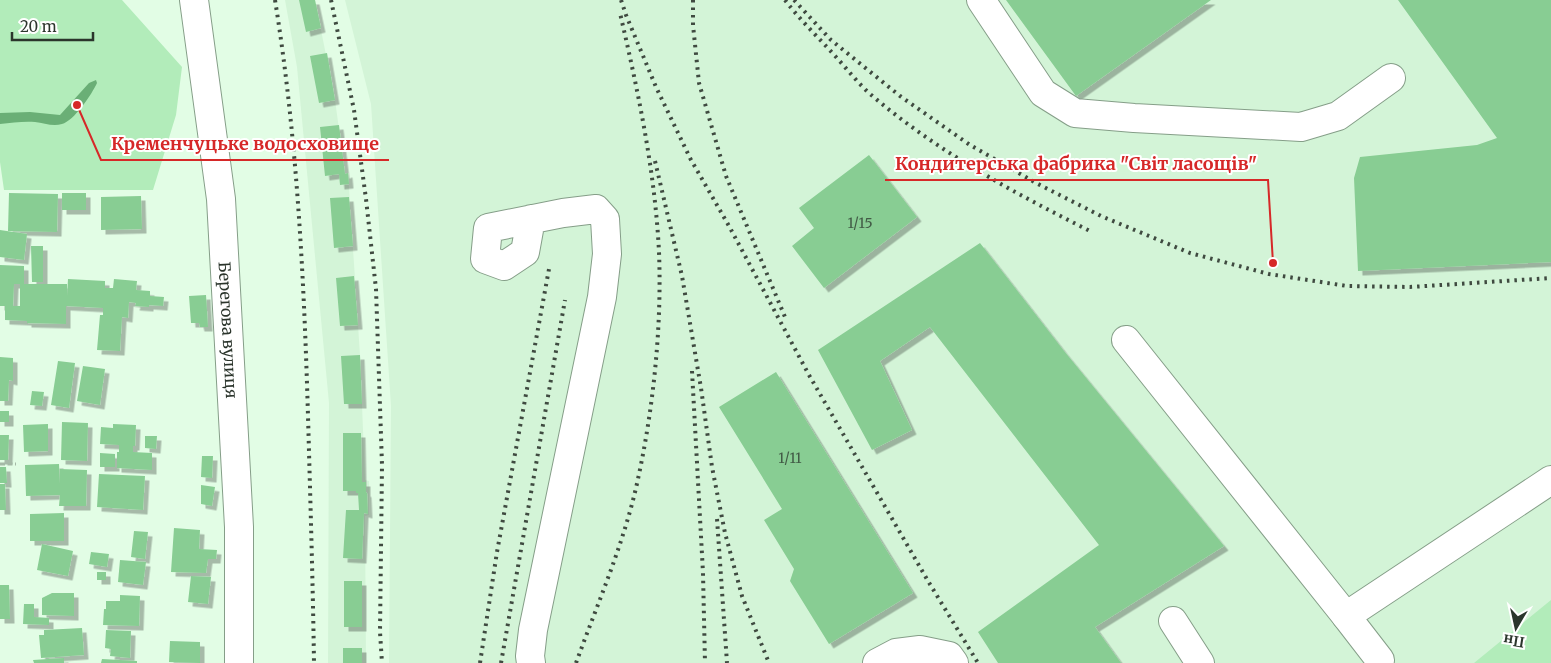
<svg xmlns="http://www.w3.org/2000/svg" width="1551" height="663" font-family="Merriweather,serif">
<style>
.built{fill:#d3f4d7}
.green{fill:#b2ecba}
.water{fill:#6aaf76}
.building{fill:#88cd93;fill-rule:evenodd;filter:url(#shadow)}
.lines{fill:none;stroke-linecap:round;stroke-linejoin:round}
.minor-casing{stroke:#859e88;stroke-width:30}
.path{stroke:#a4b9a6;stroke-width:3;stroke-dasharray:5 2.5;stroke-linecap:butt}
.minor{stroke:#fff;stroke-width:28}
.rail{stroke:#3f4a40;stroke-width:4;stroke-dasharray:2.5 5;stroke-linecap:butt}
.labels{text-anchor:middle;stroke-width:4;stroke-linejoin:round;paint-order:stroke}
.number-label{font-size:14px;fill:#425b46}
.street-label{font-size:16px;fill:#2b352c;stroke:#fff}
.leader{fill:none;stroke:#d62828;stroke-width:2}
.callout-dot{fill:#d62828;stroke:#fff;stroke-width:2}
.callout-label{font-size:18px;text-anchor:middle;font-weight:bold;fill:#d62828;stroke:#fff;stroke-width:4;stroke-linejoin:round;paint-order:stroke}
</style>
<defs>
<filter id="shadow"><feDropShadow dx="4.5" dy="4.5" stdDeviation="0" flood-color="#0004"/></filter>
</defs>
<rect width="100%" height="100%" fill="#e2fde5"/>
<!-- built -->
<path class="built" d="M 285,0 L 315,0 L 335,100 L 345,173 L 348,173 L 360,355 L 365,480 L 369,481 L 369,515 L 365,516 L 366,663 L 328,663 L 329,403 L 297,67 Z
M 345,0 L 1551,0 L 1551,663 L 389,663 L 391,406 L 371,104 Z"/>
<!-- green -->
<path class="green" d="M 0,0 L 122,0 L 182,67 L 176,115 L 153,190 L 4,190 L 0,162 Z
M 1551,599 L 1551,663 L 1474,663 L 1551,600 Z"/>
<!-- water -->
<path class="water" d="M 96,80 L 97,83 C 92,94 74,121 62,124 C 53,127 44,123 35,122 C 23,121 12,123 0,124 L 0,113 L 30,112 L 60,115 L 89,83 Z"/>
<!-- building -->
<path class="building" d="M 299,0 L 315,0 L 321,28 L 306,32 Z
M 1006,0 L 1211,0 L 1076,96 Z
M 1398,0 L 1551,0 L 1551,262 L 1358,271 L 1354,178 L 1360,157 L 1477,145 L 1497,138 Z
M 327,53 L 335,100 L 319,103 L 310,56 Z
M 339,125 L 345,174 L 348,173 L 349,184 L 340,185 L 339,174 L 325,176 L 320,127 Z
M 869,155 L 917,217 L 824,288 L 792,246 L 814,228 L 799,208 Z
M 9,193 L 58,194 L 57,232 L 8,231 Z
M 62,193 L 86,193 L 86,210 L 62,210 Z
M 141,196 L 142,229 L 101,230 L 101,197 Z
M 349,197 L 353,246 L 334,248 L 330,198 Z
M 0,230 L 27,234 L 24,260 L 0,257 Z
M 980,243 L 1064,351 L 1224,546 L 1095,627 L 1121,663 L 998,663 L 978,632 L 1099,545 L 930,327 L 880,361 L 912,430 L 872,450 L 818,350 Z
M 31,246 L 43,246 L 43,282 L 32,282 Z
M 0,265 L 24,266 L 24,284 L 67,284 L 67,296 L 68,279 L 105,281 L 105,288 L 113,288 L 114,279 L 137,281 L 136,290 L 150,291 L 150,296 L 164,297 L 163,306 L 149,305 L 149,307 L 135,306 L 136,303 L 129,302 L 128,318 L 122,317 L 120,351 L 97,350 L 100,315 L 103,315 L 103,308 L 66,306 L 66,324 L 27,323 L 27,321 L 5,320 L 5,306 L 0,306 ZM 14,284 L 20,284 L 20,306 L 13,306 Z
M 354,276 L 358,325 L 340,326 L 336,278 Z
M 206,295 L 208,327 L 200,327 L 199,323 L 191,323 L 189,296 Z
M 360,355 L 362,404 L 344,404 L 341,356 Z
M 0,357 L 13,358 L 13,381 L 9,380 L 8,401 L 0,401 Z
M 58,361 L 75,363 L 69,408 L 51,405 Z
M 83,366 L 105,369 L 100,405 L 77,401 Z
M 776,372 L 913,593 L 829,644 L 790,581 L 794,569 L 764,520 L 782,509 L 719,407 Z
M 32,391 L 44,392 L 42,406 L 30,405 Z
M 0,411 L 9,411 L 9,422 L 0,422 Z
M 62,422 L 88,423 L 87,461 L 61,460 Z
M 48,424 L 48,451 L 24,452 L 23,425 Z
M 113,424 L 136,425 L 135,446 L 133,446 L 133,452 L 152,453 L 152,470 L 117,468 L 117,452 L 119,452 L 119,445 L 100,444 L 101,427 L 113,428 Z
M 343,433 L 361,433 L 362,482 L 366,482 L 366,492 L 367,493 L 368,514 L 364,513 L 362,559 L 343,558 L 346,510 L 359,510 L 358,493 L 356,493 L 356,491 L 343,491 Z
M 0,435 L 9,435 L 8,460 L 0,460 Z
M 145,436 L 157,436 L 156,449 L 145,448 Z
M 100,453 L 115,454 L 115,467 L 100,467 Z
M 202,456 L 213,456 L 212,478 L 201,477 Z
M 59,464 L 60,484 L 60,469 L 87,470 L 86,506 L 59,506 L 60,495 L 26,496 L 25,465 Z
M 0,467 L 6,467 L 7,483 L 0,483 Z
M 99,474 L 145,476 L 143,510 L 97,507 Z
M 0,484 L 5,484 L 6,510 L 0,510 Z
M 201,485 L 215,487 L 212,506 L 201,504 Z
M 64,513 L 64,541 L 30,541 L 30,514 Z
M 174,528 L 200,530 L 199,549 L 217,550 L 216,559 L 208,559 L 206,573 L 171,572 Z
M 134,531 L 148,532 L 145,559 L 131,557 Z
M 42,544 L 73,551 L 68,576 L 37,570 Z
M 91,552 L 109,554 L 107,567 L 89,564 Z
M 120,560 L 146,562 L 143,585 L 118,582 Z
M 97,572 L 106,572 L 106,580 L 97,580 Z
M 191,576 L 211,577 L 208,604 L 188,602 Z
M 344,581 L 362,581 L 362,627 L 344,627 Z
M 0,585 L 9,585 L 10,619 L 0,619 Z
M 52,593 L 74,593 L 74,616 L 42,615 L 42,598 Z
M 120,595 L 140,596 L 139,626 L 103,625 L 104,609 L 106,609 L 106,601 L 120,601 Z
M 24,604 L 34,604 L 34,617 L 49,618 L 49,625 L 23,624 Z
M 82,628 L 84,655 L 41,658 L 39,635 L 44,635 L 44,630 Z
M 106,630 L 131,631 L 130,658 L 110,656 L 111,649 L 105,648 Z
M 170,641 L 200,642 L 200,663 L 169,662 Z
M 343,648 L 362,648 L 362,663 L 343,663 Z
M 64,658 L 64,663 L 34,663 L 33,660 Z
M 102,659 L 137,661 L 137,663 L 101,663 Z"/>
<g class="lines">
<!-- minor casing -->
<g class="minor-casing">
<g id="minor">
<path id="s1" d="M 194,0 L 221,199 L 239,527 L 239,663"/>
<path d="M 981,0 L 1043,93 L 1075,113 L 1134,118 L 1301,127 L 1338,116 L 1391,78"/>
<path d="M 1126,340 L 1346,616 L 1551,480"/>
<path d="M 1346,616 L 1380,660"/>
<path d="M 1173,621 L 1200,663"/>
<path d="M 531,663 L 530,656 L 533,630 L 602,297 L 607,254 L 605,219 L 596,209 L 563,213 L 488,228 L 485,259 L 504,266 L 525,252 L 531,219"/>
<path d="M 877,663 L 896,653 L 920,650 L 949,656 L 954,663"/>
</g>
</g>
<!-- path -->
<path class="path" d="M 0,464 L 16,464"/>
<!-- minor -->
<use href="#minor" class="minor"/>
<!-- rail -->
<path class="rail" d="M 275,0 C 299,149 305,301 309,452 C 311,522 313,593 314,663
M 331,0 L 354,110 L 366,199 L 376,289 L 382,465 L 380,632 L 382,663
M 621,0 L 626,15 L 656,87 L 690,158 L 729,226 L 809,375 L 928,581 L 978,663
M 693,0 L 693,25 L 699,83 L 726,176 L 785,317
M 785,0 C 800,20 819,38 836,57 C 847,69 857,82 869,93 C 936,151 1014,193 1092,232
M 794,0 L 831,40 L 900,96 L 970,145 L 1036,183 L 1101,216 L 1190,253 L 1269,274 L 1347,286 L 1410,287 L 1551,278
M 655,161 L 682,276 L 701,388 L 712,467 L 725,533 L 742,596 L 769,663
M 692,371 L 703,573 L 705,663
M 717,519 L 727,663
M 480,663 L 497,552 L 549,269
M 501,663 L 565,300
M 576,663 C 597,605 622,548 636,488 C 653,413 662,328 659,252 C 655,171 638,91 620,13"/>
</g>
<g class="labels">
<!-- number labels -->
<g class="number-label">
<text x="860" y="228">1/15</text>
<text x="790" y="463">1/11</text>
</g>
<!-- street labels -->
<g class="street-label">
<text dy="6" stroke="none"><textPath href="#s1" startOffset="332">Берегова вулиця</textPath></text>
</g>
</g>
<!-- callouts -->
<path class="leader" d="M77 105L101 160H389M1273 263L1268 180H885"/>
<g class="callout-dot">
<circle cx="77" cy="105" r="5"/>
<circle cx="1273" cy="263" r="5"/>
</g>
<g class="callout-label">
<text x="245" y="150">Кременчуцьке водосховище</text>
<text x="1076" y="170">Кондитерська фабрика "Світ ласощів"</text>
</g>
<!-- north arrow -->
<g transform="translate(1516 628) rotate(189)" stroke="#ffffff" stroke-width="4" paint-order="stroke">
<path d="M0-4L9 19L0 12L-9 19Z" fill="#2b352c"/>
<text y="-8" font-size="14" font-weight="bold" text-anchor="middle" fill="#2b352c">Пн</text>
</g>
<!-- scale -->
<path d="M12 32v8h81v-8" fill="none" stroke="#2b352c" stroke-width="2.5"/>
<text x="20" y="32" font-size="15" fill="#2b352c" stroke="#ffffff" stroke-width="4" paint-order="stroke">20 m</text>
</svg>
